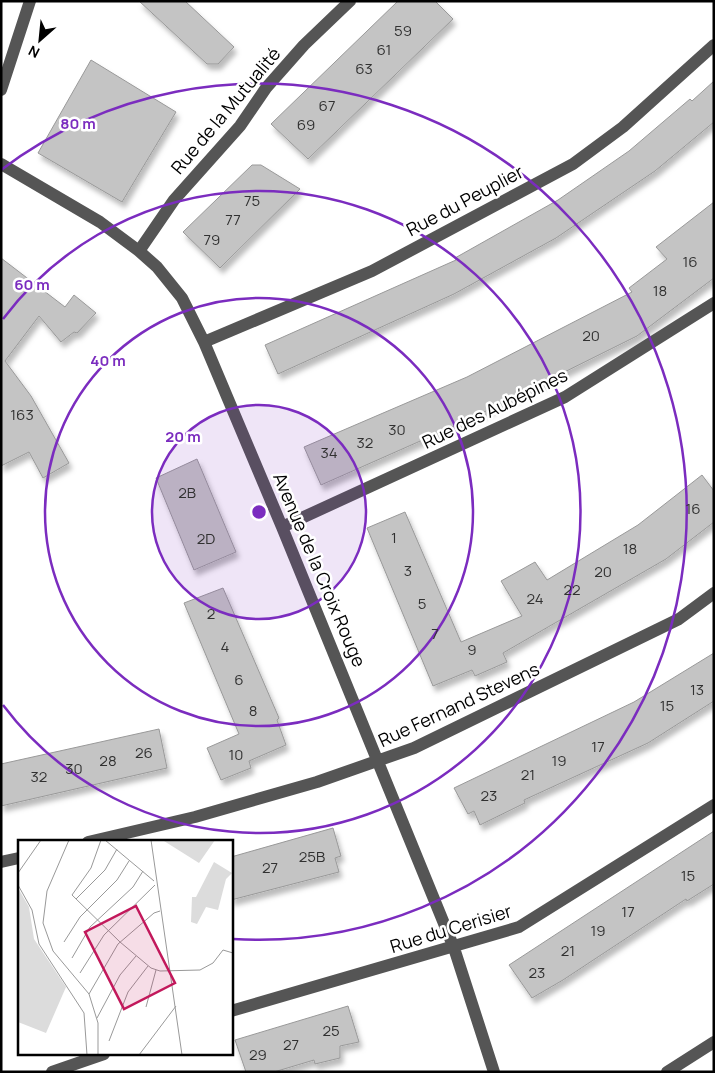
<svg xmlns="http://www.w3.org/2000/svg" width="715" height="1073" font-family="Manrope,sans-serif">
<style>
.building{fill:#c4c4c4;stroke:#999;filter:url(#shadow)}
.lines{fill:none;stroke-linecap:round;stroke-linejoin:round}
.minor{stroke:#555;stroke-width:12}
.ring{fill:none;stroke:#7b2cbf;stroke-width:2.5}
.labels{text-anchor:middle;stroke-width:5;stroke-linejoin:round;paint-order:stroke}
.number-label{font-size:15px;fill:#313131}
.street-label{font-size:18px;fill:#000;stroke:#fff}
.inset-road{fill:none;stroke:#999;stroke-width:1}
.view{fill:#c2185b;fill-opacity:0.15;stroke:#c2185b;stroke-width:2.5}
.inset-edge{fill:none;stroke:#000;stroke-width:2.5}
.centre{fill:#7b2cbf;stroke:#fff;stroke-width:2.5}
.ring-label{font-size:15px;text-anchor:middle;font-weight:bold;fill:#7b2cbf;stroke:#fff;stroke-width:5;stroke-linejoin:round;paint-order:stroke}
</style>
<defs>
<filter id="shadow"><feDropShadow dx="3" dy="5.5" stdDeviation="2.5" flood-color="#0004"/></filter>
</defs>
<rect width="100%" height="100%" fill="#fff"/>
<!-- building -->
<path class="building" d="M 139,1 L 185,1 L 234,47 L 218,64 L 207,64 Z
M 398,1 L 435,1 L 453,19 L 308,159 L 271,124 Z
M 91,60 L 176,112 L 122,202 L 38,153 Z
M 714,81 L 714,122 L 655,171 L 556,238 L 454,294 L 278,374 L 265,345 L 456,260 L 455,258 L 558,200 L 629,151 L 690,99 L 692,101 Z
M 252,165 L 261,165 L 300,189 L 220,268 L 183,232 Z
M 714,202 L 714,278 L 637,336 L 470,419 L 321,485 L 304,447 L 467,377 L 632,292 L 629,288 L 667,259 L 656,247 Z
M 1,258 L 65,307 L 74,295 L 96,313 L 77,333 L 74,332 L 61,342 L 39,316 L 5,361 L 31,396 L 69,463 L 43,478 L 29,452 L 1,466 Z
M 197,459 L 236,552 L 194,570 L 156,478 Z
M 702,475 L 714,491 L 714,522 L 666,559 L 503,653 L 507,662 L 475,676 L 472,670 L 433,686 L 367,528 L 405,512 L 461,642 L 522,616 L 501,581 L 535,562 L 547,580 L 638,525 Z
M 223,588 L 279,718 L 277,720 L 286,745 L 249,761 L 251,768 L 221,780 L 207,748 L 239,734 L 184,603 Z
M 714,653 L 714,701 L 648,743 L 524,800 L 525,803 L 480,825 L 474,811 L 468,814 L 454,788 L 634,702 Z
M 159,729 L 167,768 L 1,806 L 1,764 Z
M 333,828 L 341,856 L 335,858 L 339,872 L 231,900 L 231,857 Z
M 714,831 L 714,884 L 687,901 L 686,899 L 563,980 L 532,998 L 509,965 Z
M 348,1006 L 359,1042 L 340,1046 L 340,1058 L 315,1064 L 314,1060 L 274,1072 L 246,1072 L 235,1040 Z"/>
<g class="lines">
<!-- minor -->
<path class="minor" d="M 1,90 L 30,1
M 1,164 L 100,222 L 139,251 L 157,267 L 182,298 L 204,342 L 282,527 L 454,948 L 494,1072
M 139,251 L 174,200 L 240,126 L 266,88 L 304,45 L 350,1
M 204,342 L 372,271 L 573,164 L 623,127 L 714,45
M 282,527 L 565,397 L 714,303
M 88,842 L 195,817 L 317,782 L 414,748 L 679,619 L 714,593
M 1,862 L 19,858
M 231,1011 L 519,927 L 714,805
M 52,1072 L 104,1054
M 667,1072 L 714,1042"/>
</g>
<!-- distance rings -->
<circle cx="259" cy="512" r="107" fill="#7b2cbf" fill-opacity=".12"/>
<g class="ring">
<circle cx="259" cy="512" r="107"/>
<circle cx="259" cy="512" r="214"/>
<path d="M3 319A321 321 0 1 1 3 705"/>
<path d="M1 170A428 428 0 1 1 233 939"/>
</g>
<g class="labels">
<!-- number labels -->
<g class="number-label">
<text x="403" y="36">59</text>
<text x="384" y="55">61</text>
<text x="364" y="74">63</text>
<text x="327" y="111">67</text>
<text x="306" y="130">69</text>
<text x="252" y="206">75</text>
<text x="233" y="225">77</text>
<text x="212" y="245">79</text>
<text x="690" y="267">16</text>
<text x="660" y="296">18</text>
<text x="591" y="341">20</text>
<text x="22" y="420">163</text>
<text x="397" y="435">30</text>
<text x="365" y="448">32</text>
<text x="329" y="458">34</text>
<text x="187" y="498">2B</text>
<text x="693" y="514">16</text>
<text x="394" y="543">1</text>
<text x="206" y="544">2D</text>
<text x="630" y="554">18</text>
<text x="408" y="576">3</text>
<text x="603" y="577">20</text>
<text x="572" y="595">22</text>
<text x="535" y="604">24</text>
<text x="422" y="609">5</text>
<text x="211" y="619">2</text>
<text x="435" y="639">7</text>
<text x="225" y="652">4</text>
<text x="472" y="655">9</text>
<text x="239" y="685">6</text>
<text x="697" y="695">13</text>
<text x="667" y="711">15</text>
<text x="253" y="716">8</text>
<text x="598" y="752">17</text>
<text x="144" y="758">26</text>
<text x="236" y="760">10</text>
<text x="108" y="766">28</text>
<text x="559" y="766">19</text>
<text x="74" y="774">30</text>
<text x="528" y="780">21</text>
<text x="39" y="782">32</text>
<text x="489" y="801">23</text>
<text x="312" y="862">25B</text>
<text x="270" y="873">27</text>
<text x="688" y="881">15</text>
<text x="628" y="917">17</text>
<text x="598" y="936">19</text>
<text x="568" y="956">21</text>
<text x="537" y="978">23</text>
<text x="331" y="1036">25</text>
<text x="291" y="1050">27</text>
<text x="258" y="1060">29</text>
</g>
<!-- street labels -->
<g class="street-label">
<text transform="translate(226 111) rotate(-50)" y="6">Rue de la Mutualité</text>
<text transform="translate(465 201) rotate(-28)" y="6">Rue du Peuplier</text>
<text transform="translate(495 409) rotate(-26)" y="6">Rue des Aubépines</text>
<text transform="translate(319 570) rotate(67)" y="6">Avenue de la Croix Rouge</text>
<text transform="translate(459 705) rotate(-25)" y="6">Rue Fernand Stevens</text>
<text transform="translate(451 929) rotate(-17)" y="6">Rue du Cerisier</text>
</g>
</g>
<!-- overview -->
<g transform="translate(18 840)">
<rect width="215" height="215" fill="#fff"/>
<path d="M 197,0 L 181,23 L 146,1 L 148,0 ZM 196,22 L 214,33 L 208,39 L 200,70 L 188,67 L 179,84 L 173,82 L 174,57 L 178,57 ZM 0,48 L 11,67 L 16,99 L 48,147 L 28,193 L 0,182 Z" fill="#dcdcdc"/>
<path class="inset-road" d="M 51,0 L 29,51 L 25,83 L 35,111 L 71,154M 83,0 L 73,28 L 54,55 L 102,102 L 133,128 L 142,131 L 182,130 L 195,123 L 205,110 L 215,113M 87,0 L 136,41M 133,0 L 164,215M 0,33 L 23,0M 0,45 L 14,70 L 21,104 L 66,173 L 69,215M 58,59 L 87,30 L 99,9M 46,102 L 62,77 L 99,40 L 111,21M 54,118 L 72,87 L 115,47 L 125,31M 62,133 L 86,95 L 137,45M 71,154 L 100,104 L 136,73 L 142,71M 71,154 L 80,183 L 80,215M 128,167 L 138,130M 79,178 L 102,135 L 118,116M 91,201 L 110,152 L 130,126M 121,215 L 158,166"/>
<path class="view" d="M 118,66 L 157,143 L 106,169 L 67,92 Z"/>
<rect width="215" height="215" class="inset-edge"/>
</g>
<circle cx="259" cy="512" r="8" class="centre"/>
<g class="ring-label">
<text x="78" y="129">80 m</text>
<text x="32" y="290">60 m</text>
<text x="108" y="366">40 m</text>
<text x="183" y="442">20 m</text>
</g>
<!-- border -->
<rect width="715" height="1073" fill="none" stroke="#000000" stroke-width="5"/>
<!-- north arrow -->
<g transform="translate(40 40) rotate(207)" stroke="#ffffff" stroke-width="4" paint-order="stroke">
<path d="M0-4L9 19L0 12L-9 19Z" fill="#000000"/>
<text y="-8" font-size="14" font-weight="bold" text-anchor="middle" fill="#000000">N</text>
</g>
</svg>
